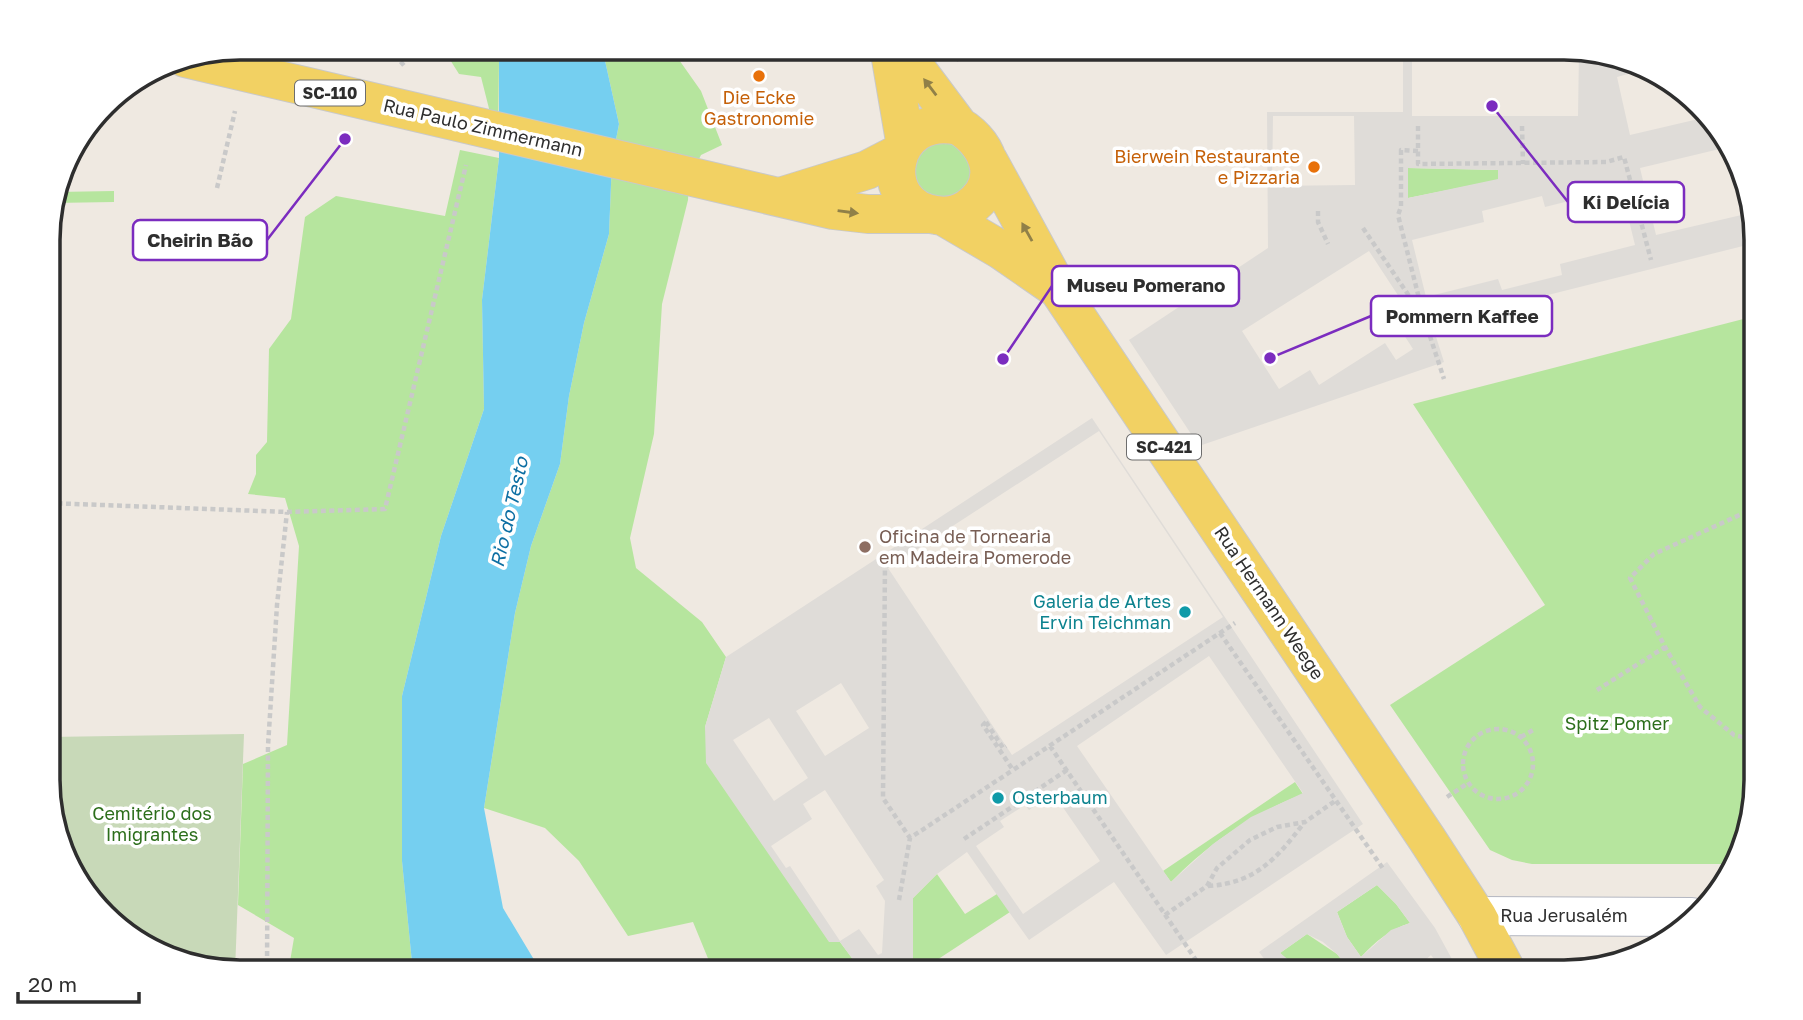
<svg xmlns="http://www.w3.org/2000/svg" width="1803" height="1020" font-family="'Golos Text',sans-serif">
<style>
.green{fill:#b6e59e}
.cemetery{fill:#c8d9b8}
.plaza{fill:#dfdcd8;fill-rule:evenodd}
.water{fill:#75cff0}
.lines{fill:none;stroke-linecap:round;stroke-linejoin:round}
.street-casing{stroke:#b4b7c1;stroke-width:40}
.primary-casing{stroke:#c9c9c9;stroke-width:40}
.path{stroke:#c9c9c9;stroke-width:4.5;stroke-dasharray:5 3.5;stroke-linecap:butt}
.street{stroke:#fff;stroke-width:38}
.primary{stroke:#f2d163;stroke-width:38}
.oneway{fill:#908048}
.food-dot{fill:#e8710a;stroke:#fff;stroke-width:2.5}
.education-dot{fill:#8d6e63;stroke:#fff;stroke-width:2.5}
.culture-dot{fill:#0f9aa8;stroke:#fff;stroke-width:2.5}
.labels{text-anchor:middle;stroke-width:7;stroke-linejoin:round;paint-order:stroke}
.shield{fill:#fff;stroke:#6d6d6d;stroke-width:2}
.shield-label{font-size:16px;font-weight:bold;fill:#2e2e2e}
.food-label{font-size:18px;fill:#c56008;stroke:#fff}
.street-label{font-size:18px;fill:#2e2e2e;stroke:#fff}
.education-label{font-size:18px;fill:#785e54;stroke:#fff;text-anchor:start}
.culture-label{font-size:18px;fill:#0d838f;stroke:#fff;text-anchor:end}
.park-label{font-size:18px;fill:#2c6e1b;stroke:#fff}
.water-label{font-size:19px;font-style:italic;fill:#0d6fa3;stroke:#fff}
.rim{fill:none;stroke:#2e2e2e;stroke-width:3.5}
.leader{fill:none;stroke:#7b2cbf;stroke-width:2.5}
.callout-dot{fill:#7b2cbf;stroke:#fff;stroke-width:2.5}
.callout{fill:#fff;stroke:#7b2cbf;stroke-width:2.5}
.callout-label{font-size:19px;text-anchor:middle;font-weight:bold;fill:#2e2e2e}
</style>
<rect width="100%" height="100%" fill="#efe9e1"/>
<!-- green -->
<path class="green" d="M 442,47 L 497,47 L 499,59 L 498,144 L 481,77 L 459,74 Z
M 602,47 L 670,47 L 701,91 L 722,145 L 701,155 L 689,180 L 688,200 L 662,304 L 654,434 L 630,538 L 636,568 L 702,622 L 726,657 L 705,727 L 767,848 L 829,941 L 840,942 L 863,973 L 714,973 L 693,922 L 628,936 L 579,861 L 545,828 L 484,808 L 515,613 L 531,546 L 560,464 L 569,396 L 584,323 L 609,234 L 612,160 L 619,124 Z
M 953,140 L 973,164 L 970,185 L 942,202 L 916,188 L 912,159 L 925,144 Z
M 460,150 L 499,158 L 482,300 L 484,409 L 441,536 L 402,696 L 402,861 L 413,973 L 288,973 L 294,938 L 238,905 L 243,764 L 287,745 L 299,546 L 285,498 L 248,494 L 256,474 L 256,455 L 267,442 L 269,349 L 291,319 L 305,217 L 336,196 L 445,216 Z
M 1408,168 L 1498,170 L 1498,180 L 1408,198 Z
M 114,191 L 114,202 L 52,203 L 56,192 Z
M 1755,316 L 1755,792 L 1734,864 L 1532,864 L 1512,860 L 1490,850 L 1390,705 L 1545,605 L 1413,404 Z
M 1295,782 L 1303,794 C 1252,814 1209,843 1171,882 L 1163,871 Z
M 937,874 L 965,914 L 997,894 L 1010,912 L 917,973 L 913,973 L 913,898 Z
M 1377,885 L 1396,904 L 1410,923 C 1389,930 1376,941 1361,957 L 1347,937 L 1337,912 Z
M 1307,934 L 1337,954 L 1347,966 C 1336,973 1315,976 1302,971 C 1293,968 1286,959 1280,953 Z"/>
<!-- cemetery -->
<path class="cemetery" d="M 244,734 L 235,972 L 144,947 L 80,888 L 49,805 L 49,737 Z"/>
<!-- plaza -->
<path class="plaza" d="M 1403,47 L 1412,47 L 1412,116 L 1578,116 L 1579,51 L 1646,69 L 1617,77 L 1630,135 L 1707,117 L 1724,133 L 1728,147 L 1640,168 L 1656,235 L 1750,213 L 1755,227 L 1755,243 L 1432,324 L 1444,362 L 1199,446 L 1129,340 L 1268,248 L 1267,112 L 1403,112 ZM 1273,116 L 1354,116 L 1355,185 L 1272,186 ZM 1408,168 L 1498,170 L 1498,179 L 1408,198 ZM 1621,188 L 1635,245 L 1560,264 L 1562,275 L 1502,290 L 1498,279 L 1426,297 L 1412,240 L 1484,222 L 1482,211 L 1542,196 L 1545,207 ZM 1369,251 L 1405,306 L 1378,324 L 1382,329 L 1395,321 L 1413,349 L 1396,360 L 1385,343 L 1319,385 L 1310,370 L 1279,389 L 1242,331 Z
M 1092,418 L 1363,824 L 1166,955 L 1114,882 L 1029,940 L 1009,912 L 917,973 L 1009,912 L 967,852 L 937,874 L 913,898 L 913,973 L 863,973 L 840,942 L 829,942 L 706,763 L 705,727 L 726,657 ZM 1099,431 L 1223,617 L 1012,755 L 888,568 ZM 1209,656 L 1303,793 L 1251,817 L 1213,844 L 1171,882 L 1077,746 ZM 841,683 L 869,728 L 825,756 L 796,711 ZM 769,718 L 808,778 L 774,801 L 733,740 ZM 825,790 L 884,880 L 876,886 L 885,901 L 882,953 L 878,955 L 859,929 L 840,941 L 790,866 L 786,868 L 771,846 L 812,819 L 803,804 ZM 1053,793 L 1100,861 L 1023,914 L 976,846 L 1004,827 L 1000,821 L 1025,805 L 1029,810 Z
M 1387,862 L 1435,928 L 1459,972 L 1443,972 L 1431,955 L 1412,972 L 1337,972 L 1346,966 L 1337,954 L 1323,942 L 1307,934 L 1280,953 L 1304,972 L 1274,972 L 1259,952 ZM 1377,885 L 1396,904 L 1410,923 L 1391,930 L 1361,957 L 1347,937 L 1337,912 Z"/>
<!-- water -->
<path class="water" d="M 497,47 L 602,47 L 619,124 L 612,160 L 609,234 L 584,323 L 569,396 L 560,464 L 531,546 L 515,613 L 484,808 L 503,908 L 542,973 L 413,973 L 402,861 L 402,696 L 441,536 L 484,409 L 482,300 L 499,158 L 499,59 Z"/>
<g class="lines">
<!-- street casing -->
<g class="street-casing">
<path id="street" d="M 1477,916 L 1692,917"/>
</g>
<!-- primary casing -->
<g class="primary-casing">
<path id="primary" d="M 889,47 L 905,141
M 900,47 L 959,126 C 992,146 1003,186 967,209 C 957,215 947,217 936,215 C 873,207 888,110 959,126
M 185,58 L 833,210 L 868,214 L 928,214
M 988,160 L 1060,292 L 1427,839 L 1477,916 L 1507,972
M 783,196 L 867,170 L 898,154
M 943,216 L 1001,250 L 1053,286"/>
</g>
<!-- path -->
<path class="path" d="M 381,47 L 391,50 L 406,68
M 956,60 L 976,47
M 1418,126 L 1418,164 L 1606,162 L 1624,157 L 1651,260
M 1522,126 L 1523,164
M 1418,151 L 1401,150 L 1401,207 L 1398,215 L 1424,318
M 217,188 L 235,111
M 1318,211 L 1318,222 L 1328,244
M 1363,228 L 1424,318 L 1444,379
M 49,503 L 287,512 L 385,509 L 466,165
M 1755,508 L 1654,554 L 1630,578 L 1665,647 L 1700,707 L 1734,735 L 1755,740
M 885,562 L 883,798 L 910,838
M 1220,633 L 1384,870
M 1597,690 L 1665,647
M 986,722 L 983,725 L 1013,770 L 1235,623
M 986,722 L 1003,748 L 1006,746
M1463 764a35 35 0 1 1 70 0a35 35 0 1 1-70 0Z
M 1521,737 L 1535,729
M 1050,746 L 1196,960
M 1447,797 L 1468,783
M 964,839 L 1067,770
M 1208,886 C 1256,883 1276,859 1304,823
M 899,900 L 910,838 L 1013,770
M 1165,915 L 1207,886 L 1217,868 L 1250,840 L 1277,827 L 1305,822 L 1335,801
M 267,973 L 268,746 L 277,605 L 287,512"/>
<!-- street -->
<use href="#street" class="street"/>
<!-- primary -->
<use href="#primary" class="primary"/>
</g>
<!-- one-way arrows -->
<defs><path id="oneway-solid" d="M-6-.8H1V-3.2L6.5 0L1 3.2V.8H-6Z" transform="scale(1.75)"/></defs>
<g class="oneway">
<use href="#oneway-solid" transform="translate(930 87) rotate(-127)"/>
<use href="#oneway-solid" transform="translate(848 212) rotate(8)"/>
<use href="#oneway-solid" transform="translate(1027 232) rotate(-119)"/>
</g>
<!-- markers -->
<g class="food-dot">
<circle cx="759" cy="76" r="7"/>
<circle cx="1314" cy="167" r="7"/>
</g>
<circle class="education-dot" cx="865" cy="547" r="7"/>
<g class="culture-dot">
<circle cx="1185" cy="612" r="7"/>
<circle cx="998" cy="798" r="7"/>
</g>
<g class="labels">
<!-- shield labels -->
<g class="shield">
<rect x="295" y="80.5" width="70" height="25" rx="5"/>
<rect x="1127" y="434.5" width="74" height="25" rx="5"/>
</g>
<g class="shield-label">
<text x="330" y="99">SC-110</text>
<text x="1164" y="453">SC-421</text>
</g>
<!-- food labels -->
<g class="food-label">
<text x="759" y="104">Die Ecke<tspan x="759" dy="21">Gastronomie</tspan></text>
<text x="1300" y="163" text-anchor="end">Bierwein Restaurante<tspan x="1300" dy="21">e Pizzaria</tspan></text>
</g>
<!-- street labels -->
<g class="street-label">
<text transform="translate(483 128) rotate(13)" y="6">Rua Paulo Zimmermann</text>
<text transform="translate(1269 603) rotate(56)" y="6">Rua Hermann Weege</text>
<text x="1564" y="922">Rua Jerusalém</text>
</g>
<!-- education labels -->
<g class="education-label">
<text x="879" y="543">Oficina de Tornearia<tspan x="879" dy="21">em Madeira Pomerode</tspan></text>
</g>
<!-- culture labels -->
<g class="culture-label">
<text x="1171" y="608">Galeria de Artes<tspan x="1171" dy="21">Ervin Teichman</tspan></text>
<text x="1012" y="804" text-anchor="start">Osterbaum</text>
</g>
<!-- park labels -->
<g class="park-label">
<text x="1617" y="730">Spitz Pomer</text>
<text x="152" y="820">Cemitério dos<tspan x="152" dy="21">Imigrantes</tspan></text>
</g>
<!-- water labels -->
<g class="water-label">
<text transform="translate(509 512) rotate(-77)" y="7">Rio do Testo</text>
</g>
</g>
<!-- crop -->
<path d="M0 0H1803V1020H0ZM240 60H1564A180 180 0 0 1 1744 240V780A180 180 0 0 1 1564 960H240A180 180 0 0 1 60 780V240A180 180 0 0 1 240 60Z" fill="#fff" fill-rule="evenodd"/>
<path class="rim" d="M240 60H1564A180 180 0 0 1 1744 240V780A180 180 0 0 1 1564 960H240A180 180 0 0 1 60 780V240A180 180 0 0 1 240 60Z"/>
<!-- callouts -->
<path class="leader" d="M1492 106L1568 202M345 139L267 240M1003 359L1052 286M1270 358L1371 316"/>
<g class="callout-dot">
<circle cx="1492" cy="106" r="7"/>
<circle cx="345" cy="139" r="7"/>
<circle cx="1003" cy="359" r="7"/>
<circle cx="1270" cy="358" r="7"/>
</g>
<g class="callout">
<rect x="1568" y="182" width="116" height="40" rx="7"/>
<rect x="133" y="220" width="134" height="40" rx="7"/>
<rect x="1052" y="266" width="187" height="40" rx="7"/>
<rect x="1371" y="296" width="181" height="40" rx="7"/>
</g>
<g class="callout-label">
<text x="1626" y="209">Ki Delícia</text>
<text x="200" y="247">Cheirin Bão</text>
<text x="1146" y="292">Museu Pomerano</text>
<text x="1462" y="323">Pommern Kaffee</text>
</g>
<!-- scale -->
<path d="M18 992v10h121v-10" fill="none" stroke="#2e2e2e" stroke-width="3.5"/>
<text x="28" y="992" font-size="21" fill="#2e2e2e" stroke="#ffffff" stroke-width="5" paint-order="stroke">20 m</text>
</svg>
